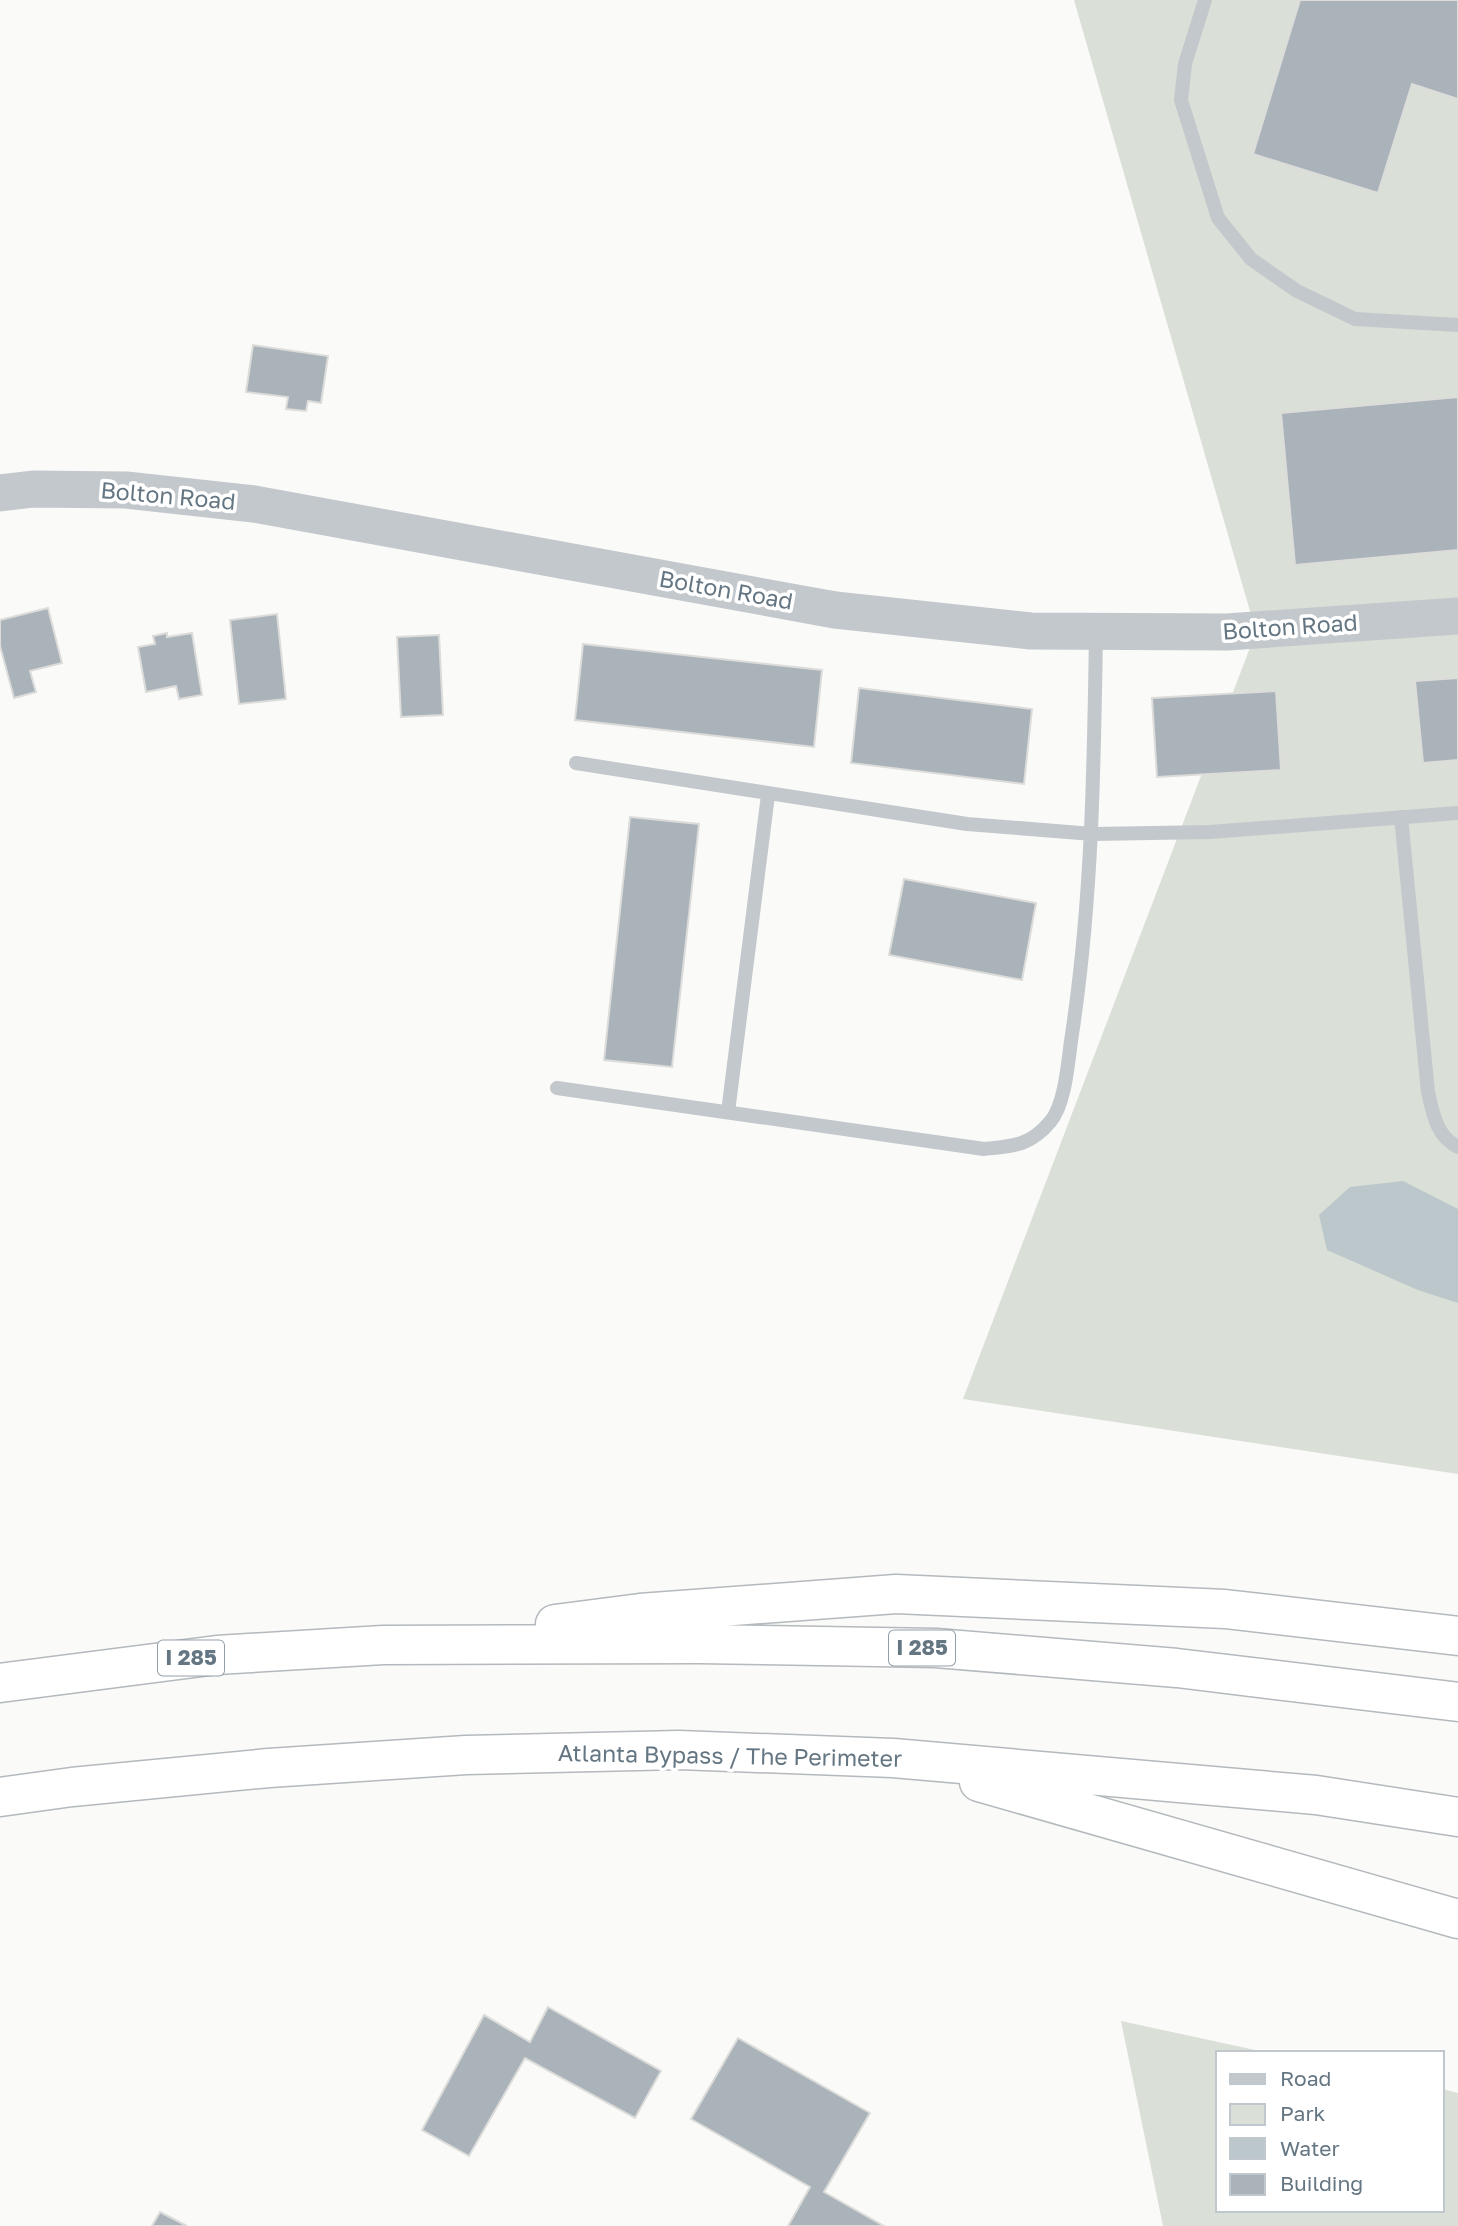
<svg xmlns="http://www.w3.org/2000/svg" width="1458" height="2226" font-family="'Golos Text',sans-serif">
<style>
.green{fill:#dadfd7}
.water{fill:#bbc7cb}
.building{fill:#aab3b9;stroke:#dcdcda;stroke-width:2}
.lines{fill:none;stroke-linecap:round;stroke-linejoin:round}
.motorway-casing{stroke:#b4b9bd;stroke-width:41}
.service{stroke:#c3c8cc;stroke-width:14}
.tertiary{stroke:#c3c8cc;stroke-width:37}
.motorway{stroke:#fff;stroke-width:38}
.labels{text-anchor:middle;stroke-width:7;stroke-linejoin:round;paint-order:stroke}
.shield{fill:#fff;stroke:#939fa8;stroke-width:2}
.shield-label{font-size:21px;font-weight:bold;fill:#657683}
.street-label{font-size:23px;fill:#657683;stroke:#fff}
</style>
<rect width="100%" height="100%" fill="#fafaf8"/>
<!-- green -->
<path class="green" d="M 1074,0 L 1458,0 L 1458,1474 L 963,1399 L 1256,632 Z
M 1121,2021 L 1269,2053 L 1218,2053 L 1218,2210 L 1442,2210 L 1442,2089 L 1458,2093 L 1458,2226 L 1163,2226 Z"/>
<!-- water -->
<path class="water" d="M 1403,1181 L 1458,1209 L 1458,1303 L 1418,1290 L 1327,1250 L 1319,1215 L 1350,1187 Z"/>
<!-- building -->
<path class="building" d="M 1300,0 L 1458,0 L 1458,99 L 1412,84 L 1378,193 L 1253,154 Z
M 253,345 L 328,356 L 321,403 L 308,401 L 306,411 L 286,409 L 288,397 L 246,392 Z
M 1458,397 L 1458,550 L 1295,565 L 1281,413 Z
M 48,608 L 62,663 L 30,671 L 36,692 L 14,698 L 0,646 L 0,620 Z
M 277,614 L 286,699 L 239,704 L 230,620 Z
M 167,633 L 167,637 L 192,633 L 202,695 L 179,699 L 176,686 L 146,692 L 138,647 L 155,644 L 153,636 Z
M 439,635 L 443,715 L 401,717 L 397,637 Z
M 583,644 L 822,670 L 814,747 L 575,720 Z
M 1458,678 L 1458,760 L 1423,763 L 1415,681 Z
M 859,688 L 1032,709 L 1024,784 L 851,763 Z
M 1276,691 L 1281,770 L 1157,777 L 1152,698 Z
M 630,817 L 699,824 L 672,1067 L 604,1060 Z
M 904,879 L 1036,903 L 1022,980 L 889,955 Z
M 548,2007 L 661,2071 L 635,2118 L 525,2058 L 469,2156 L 422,2130 L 484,2015 L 530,2042 Z
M 738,2038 L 870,2113 L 824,2192 L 884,2226 L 788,2226 L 810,2187 L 691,2119 Z
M 160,2212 L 187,2226 L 152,2226 Z"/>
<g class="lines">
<!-- motorway casing -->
<g class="motorway-casing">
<path id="motorway" d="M 555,1624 L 640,1613 L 896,1594 L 1225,1609 L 1458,1636
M 0,1683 L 217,1655 L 383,1645 L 698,1644 L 936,1648 L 1177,1668 L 1458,1702
M 979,1782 L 1458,1919
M 0,1797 L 72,1787 L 269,1768 L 466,1755 L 679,1750 L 893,1758 L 1316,1795 L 1458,1817"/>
</g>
<!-- service -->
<path class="service" d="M 1205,0 L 1185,64 L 1181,100 L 1218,218 L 1251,259 L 1297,291 L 1355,319 L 1458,325
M 576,763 L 967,824 L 1093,834 L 1210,832 L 1458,813
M 1401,817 L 1428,1092 C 1433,1113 1436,1136 1458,1147
M 557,1088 L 984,1149 C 1013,1146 1030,1146 1050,1122 C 1065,1105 1068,1063 1071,1041 C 1092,905 1094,770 1096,633
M 728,1112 L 768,795"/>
<!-- tertiary -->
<path class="tertiary" d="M 0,493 L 33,489 L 126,490 L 254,504 L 835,610 L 1031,631 L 1227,632 L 1458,616"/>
<!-- motorway -->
<use href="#motorway" class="motorway"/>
</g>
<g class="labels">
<!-- shield labels -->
<g class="shield">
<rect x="889" y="1630.5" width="66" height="35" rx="5"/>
<rect x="158" y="1640.5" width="66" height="35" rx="5"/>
</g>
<g class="shield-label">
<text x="922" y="1655">I 285</text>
<text x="191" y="1665">I 285</text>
</g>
<!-- street labels -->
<g class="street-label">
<text transform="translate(168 496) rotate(5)" y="8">Bolton Road</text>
<text transform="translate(726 590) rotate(10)" y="8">Bolton Road</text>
<text transform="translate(1290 627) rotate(-4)" y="8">Bolton Road</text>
<text transform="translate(730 1756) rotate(1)" y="8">Atlanta Bypass / The Perimeter</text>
</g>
</g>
<!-- legend -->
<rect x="1216" y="2051" width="228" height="161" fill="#ffffff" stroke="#c1c8cd" stroke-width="2"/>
<rect x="1230" y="2074" width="35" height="10" fill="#c3c8cc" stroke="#c1c8cd" stroke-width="2"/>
<text x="1280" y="2086" font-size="21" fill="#657683">Road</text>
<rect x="1230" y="2104" width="35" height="21" fill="#dadfd7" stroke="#c1c8cd" stroke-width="2"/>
<text x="1280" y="2121" font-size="21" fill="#657683">Park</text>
<rect x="1230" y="2138" width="35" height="21" fill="#bbc7cb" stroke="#c1c8cd" stroke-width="2"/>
<text x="1280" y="2156" font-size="21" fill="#657683">Water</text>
<rect x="1230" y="2174" width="35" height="21" fill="#aab3b9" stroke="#c1c8cd" stroke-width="2"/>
<text x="1280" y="2191" font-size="21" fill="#657683">Building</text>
</svg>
